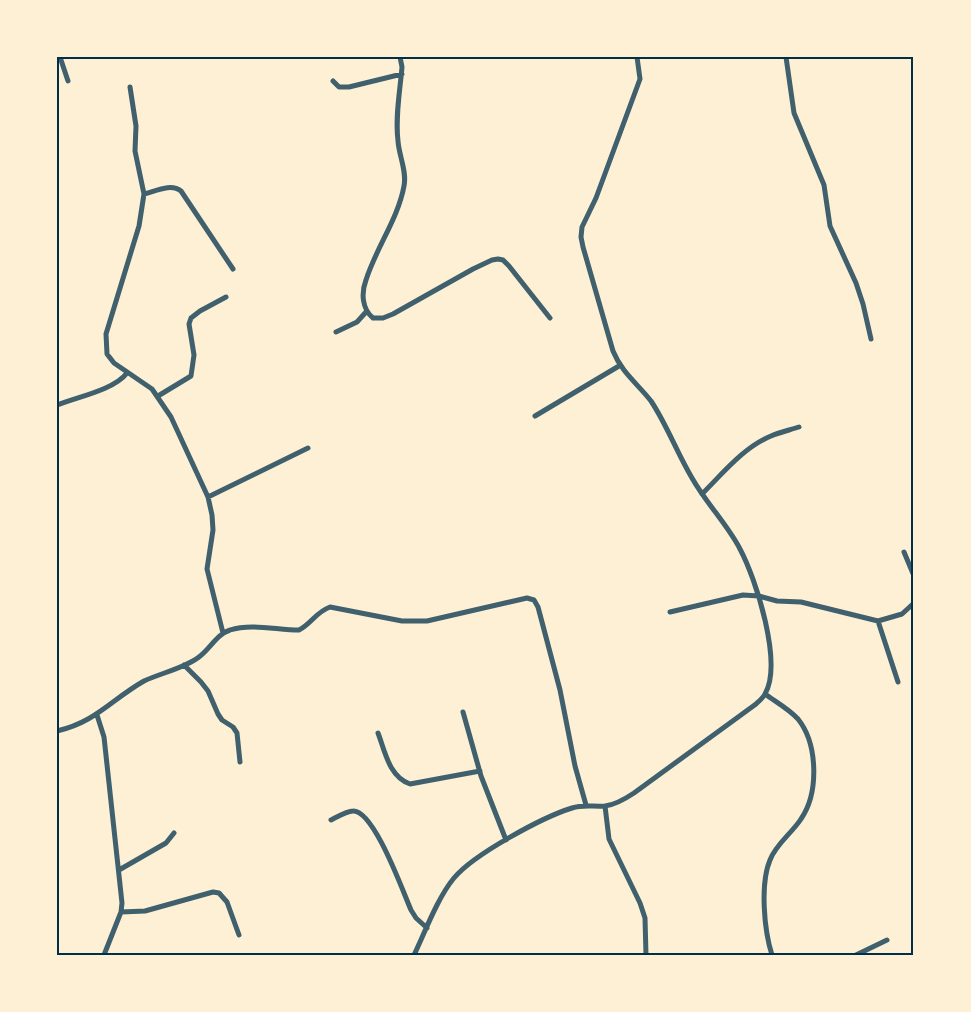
<svg xmlns="http://www.w3.org/2000/svg" width="971" height="1012" font-family="Roboto,sans-serif">
<style>
.lines{fill:none;stroke-linecap:round;stroke-linejoin:round}
.minor{stroke:#3f606c;stroke-width:5}
.neatline{fill:none;stroke:#003049;stroke-width:2}
</style>
<rect width="100%" height="100%" fill="#fdf0d5"/>
<g class="lines">
<!-- minor -->
<path class="minor" d="M 60,57 L 68,81
M 400,57 L 402,67 C 400,91 395,117 398,141 C 399,156 407,171 404,186 C 398,219 376,248 366,280 C 361,293 362,309 373,318 L 383,318 L 393,314 L 473,269 L 492,260 L 498,259 L 503,260 L 509,266 L 550,318
M 786,57 L 794,113 L 824,185 L 830,226 L 856,283 L 863,304 L 871,339
M 333,81 L 339,87 L 349,87 L 402,74
M 130,87 L 136,126 L 135,151 L 144,194 L 139,226 L 106,334 L 107,354 L 114,363 L 152,389 L 171,417 L 208,497 L 212,515 L 213,530 L 207,569 L 223,633
M 144,194 C 156,191 171,183 181,191 L 233,269
M 336,332 L 357,322 L 366,312
M 158,396 L 191,376 L 194,355 L 189,324 L 191,318 L 200,311 L 226,297
M 57,405 C 77,397 114,390 127,373
M 535,416 L 619,366
M 702,494 C 723,473 744,447 771,436 C 780,432 790,430 799,427
M 208,497 L 308,448
M 904,552 L 914,576
M 670,612 L 743,595 L 759,596 L 777,601 L 801,602 L 878,621 L 902,614 L 914,603
M 878,621 L 898,682
M 184,665 L 201,682 L 208,691 L 218,714 L 222,720 L 233,727 L 237,733 L 240,762
M 765,694 C 776,702 789,709 798,719 C 818,744 819,793 801,819 C 792,833 776,844 770,860 C 760,884 764,930 772,955
M 463,712 L 481,776 L 506,840
M 97,715 L 104,737 L 122,903 L 121,912 L 104,955
M 57,731 C 96,722 112,699 144,681 C 161,673 185,668 199,657 C 210,649 217,634 230,630 C 251,623 277,630 299,630 C 311,624 316,612 330,607 L 402,621 L 427,621 L 527,598 L 534,600 L 538,607 L 560,690 L 575,766 L 586,805
M 378,733 C 385,751 389,777 410,784 L 480,771
M 605,806 L 609,839 L 640,903 L 645,918 L 646,955
M 331,820 C 337,817 347,811 353,811 C 374,810 403,892 411,910 L 416,918 L 427,928
M 119,870 L 166,843 L 174,833
M 121,912 L 145,911 L 213,892 L 219,893 L 227,902 L 239,935
M 414,955 C 425,932 438,897 454,878 C 474,854 543,817 572,808 C 584,804 593,807 605,806 C 615,805 625,799 634,793 L 756,704 C 759,701 763,698 765,694 C 783,663 756,579 740,549 C 727,524 706,503 692,478 C 677,453 667,425 651,401 C 637,383 622,373 613,351 L 583,247 L 581,237 L 582,227 L 596,198 L 640,79 L 637,57
M 856,955 L 887,940"/>
</g>
<!-- border -->
<rect width="971" height="1012" fill="none" stroke="#fdf0d5" stroke-width="117"/>
<rect x="58" y="58" width="854" height="896" class="neatline"/>
</svg>
